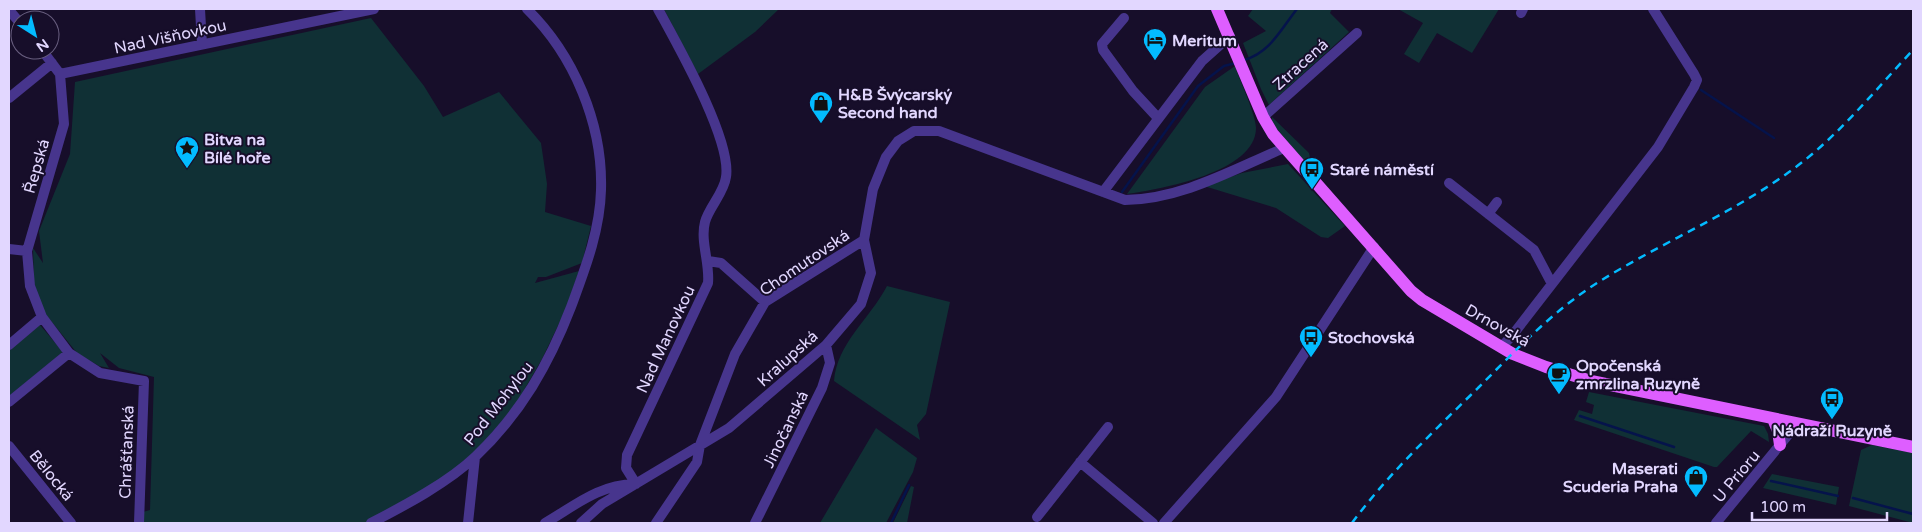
<svg xmlns="http://www.w3.org/2000/svg" width="1922" height="532" font-family="'Varela Round',sans-serif">
<style>
.green{fill:#103035}
.lines{fill:none;stroke-linecap:round;stroke-linejoin:round}
.stream{stroke:#05134b;stroke-width:2.5}
.minor{stroke:#47358d;stroke-width:10}
.major{stroke:#de5eff;stroke-width:12}
.rail{stroke:#03bbff;stroke-width:2.5;stroke-dasharray:8 6;stroke-linecap:butt}
.labels{text-anchor:middle;stroke-width:4;stroke-linejoin:round;paint-order:stroke}
.street-label{font-size:16px;fill:#e2d7ff;stroke:#170e2a}
.poi-label{font-size:16px;font-weight:bold;fill:#e2d7ff;stroke:#170e2a;text-anchor:start}
</style>
<rect width="100%" height="100%" fill="#170e2a"/>
<!-- green -->
<path class="green" d="M 664,9 L 779,9 L 755,32 L 698,74 Z
M 1253,9 L 1332,9 L 1330,13 L 1349,32 L 1269,105 L 1261,89 L 1243,43 L 1266,31 L 1248,16 Z
M 1398,9 L 1499,9 L 1472,53 L 1437,33 L 1419,63 L 1404,54 L 1423,23 Z
M 371,18 L 424,86 L 443,117 L 499,92 L 541,143 L 547,184 L 545,212 L 591,226 L 582,263 L 546,277 L 538,277 L 535,283 L 579,271 L 565,311 L 542,359 L 516,404 L 480,447 L 443,478 L 403,503 L 366,523 L 143,523 L 143,512 L 150,510 L 154,377 L 119,368 L 100,353 L 109,368 L 99,366 L 77,353 L 43,311 L 34,283 L 33,248 L 43,263 L 39,231 L 70,154 L 75,82 Z
M 1235,66 C 1240,81 1256,115 1256,128 C 1256,172 1162,189 1127,194 L 1205,87 Z
M 1272,117 L 1309,153 L 1310,158 L 1305,162 L 1272,123 Z
M 1288,164 L 1345,226 L 1328,238 L 1321,237 L 1276,208 L 1204,186 L 1242,173 Z
M 887,286 L 950,302 L 926,414 L 917,425 L 920,440 L 834,381 C 837,343 869,320 887,286 Z
M 40,325 L 63,352 L 9,396 L 9,351 Z
M 1589,392 L 1764,426 L 1768,434 L 1769,442 L 1751,431 L 1717,467 L 1714,467 L 1574,420 L 1579,410 L 1592,414 L 1594,405 L 1586,402 Z
M 876,428 L 917,458 L 913,472 L 886,523 L 820,523 Z
M 1872,445 L 1913,453 L 1913,523 L 1849,506 L 1861,450 Z
M 1772,474 L 1839,487 L 1836,505 L 1763,488 Z
M 911,486 L 914,487 L 907,523 L 893,523 Z"/>
<g class="lines">
<!-- stream -->
<path class="stream" d="M 1244,60 C 1270,53 1281,29 1297,9
M 1701,90 L 1774,138
M 1122,192 L 1198,86 L 1224,66 L 1236,63
M 1580,416 L 1674,447
M 1771,481 L 1838,496
M 1853,498 L 1913,514
M 891,523 L 909,485"/>
<!-- minor -->
<path class="minor" d="M 200,9 L 202,44
M 9,10 L 20,23
M 1521,13 L 1523,9
M 1124,18 L 1102,44 L 1103,50 L 1133,91 L 1158,118
M 42,50 L 60,74 L 64,124 L 27,251 L 30,286 L 42,317 L 69,353 L 100,373 L 144,381 L 139,523
M 60,74 L 374,9
M 9,98 L 52,63
M 1263,117 L 1357,33
M 1449,183 L 1534,250 L 1552,284
M 1103,192 L 1202,61 L 1230,36
M 1488,214 L 1497,202
M 9,249 L 27,251
M 708,261 L 721,263 L 765,302
M 9,345 L 42,317
M 1501,347 L 1511,337 L 1658,147 L 1694,87 L 1697,80 L 1694,74 L 1653,9
M 9,402 L 69,353
M 9,446 L 71,523
M 1080,462 L 1153,523
M 636,484 L 626,468 L 627,455 L 708,283 C 710,263 700,241 705,222 C 709,207 724,193 726,177 C 732,140 677,44 658,9
M 1037,517 L 1108,427
M 371,523 C 404,506 449,482 476,456 C 521,413 549,364 571,307 C 585,269 600,231 601,190 C 603,124 574,55 527,9
M 468,523 L 475,457
M 545,523 C 576,505 598,485 635,484
M 581,523 L 602,504 L 729,428 L 826,345 L 861,304 L 871,273 L 864,240 L 873,189 L 886,157 L 898,141 L 914,131 L 939,131 L 1125,200 C 1182,199 1232,170 1284,148
M 656,523 L 697,462 L 700,445 L 735,354 L 765,302 L 864,240
M 755,523 L 822,388 L 830,363 L 826,345
M 1164,523 L 1276,397 L 1374,247
M 1716,523 L 1797,424"/>
<!-- major -->
<path class="major" d="M 1217,9 L 1263,117 L 1273,134 L 1411,291 L 1422,300 L 1513,354 L 1546,367 L 1591,381 L 1913,447
M 1773,419 L 1778,431 L 1780,445"/>
<!-- rail -->
<path class="rail" d="M 1352,523 C 1389,473 1434,431 1478,388 C 1515,351 1553,311 1597,283 C 1665,240 1742,210 1805,160 C 1845,128 1878,87 1913,50"/>
</g>
<!-- icons -->
<defs>
<g id="hotel-pin" transform="scale(1.25)"><path d="M0 17L-7.5 6A9.5 9.5 0 1 1 7.5 6Z" fill="#03bbff" stroke="#170e2a"/><path d="M-6-4.5h1.5V1H6V5H4.5V3h-9V5H-6ZM-4 0a1.8 1.8 0 1 1 3.6 0ZM.5 0V-2.5h3Q6-2.5 6 0Z" fill="#111"/></g>
<g id="shop-pin" transform="scale(1.25)"><path d="M0 17L-7.5 6A9.5 9.5 0 1 1 7.5 6Z" fill="#03bbff" stroke="#170e2a"/><path d="M-5-2.5h2.3a2.7 3.5 0 0 1 5.4 0H5L5.5 6h-11ZM-1.5-2.5h3a1.5 2.3 0 0 0-3 0Z" fill="#111"/></g>
<g id="sight-pin" transform="scale(1.25)"><path d="M0 17L-7.5 6A9.5 9.5 0 1 1 7.5 6Z" fill="#03bbff" stroke="#170e2a"/><path d="M0-6L1.8-2.2L6-1.7L2.9 1.2L3.7 5.4L0 3.3L-3.7 5.4L-2.9 1.2L-6-1.7L-1.8-2.2Z" fill="#111"/></g>
<g id="bus-pin" transform="scale(1.25)"><path d="M0 17L-7.5 6A9.5 9.5 0 1 1 7.5 6Z" fill="#03bbff" stroke="#170e2a"/><path d="M-5-6H5V4H4V6H2V4H-2V6H-4V4H-5ZM-3.5-4V0h7V-4ZM-3.5 1.2v1.5H-2V1.2ZM2 1.2v1.5H3.5V1.2Z" fill="#111"/></g>
<g id="cafe-pin" transform="scale(1.25)"><path d="M0 17L-7.5 6A9.5 9.5 0 1 1 7.5 6Z" fill="#03bbff" stroke="#170e2a"/><path d="M-5.5-4.5H6V0H3Q3 3.5 0 3.5H-2.5Q-5.5 3.5-5.5 0ZM3-3.2v2h1.7v-2ZM-6 4.5H4V6H-6Z" fill="#111"/></g>
</defs>
<g fill-rule="evenodd">
<use href="#hotel-pin" x="1155" y="40"/>
<use href="#shop-pin" x="821" y="103"/>
<use href="#sight-pin" x="187" y="148"/>
<use href="#bus-pin" x="1312" y="169"/>
<use href="#bus-pin" x="1311" y="337"/>
<use href="#cafe-pin" x="1559" y="374"/>
<use href="#bus-pin" x="1832" y="399"/>
<use href="#shop-pin" x="1696" y="477"/>
</g>
<g class="labels">
<!-- street labels -->
<g class="street-label">
<text transform="translate(170 36) rotate(-12)" y="6">Nad Višňovkou</text>
<text transform="translate(1300 64) rotate(-42)" y="6">Ztracená</text>
<text transform="translate(36 166) rotate(-74)" y="6">Řepská</text>
<text transform="translate(804 262) rotate(-34)" y="6">Chomutovská</text>
<text transform="translate(1498 325) rotate(29)" y="6">Drnovská</text>
<text transform="translate(665 339) rotate(-65)" y="6">Nad Manovkou</text>
<text transform="translate(787 358) rotate(-42)" y="6">Kralupská</text>
<text transform="translate(498 403) rotate(-52)" y="6">Pod Mohylou</text>
<text transform="translate(785 429) rotate(-64)" y="6">Jinočanská</text>
<text transform="translate(126 452) rotate(-88)" y="6">Chrášťanská</text>
<text transform="translate(52 475) rotate(51)" y="6">Bělocká</text>
<text transform="translate(1736 476) rotate(-50)" y="6">U Prioru</text>
</g>
<!-- poi labels -->
<g class="poi-label">
<text x="1172" y="46">Meritum</text>
<text x="838" y="100">H&amp;B Švýcarský<tspan x="838" dy="18">Second hand</tspan></text>
<text x="204" y="145">Bitva na<tspan x="204" dy="18">Bílé hoře</tspan></text>
<text x="1330" y="175">Staré náměstí</text>
<text x="1328" y="343">Stochovská</text>
<text x="1576" y="371">Opočenská<tspan x="1576" dy="18">zmrzlina Ruzyně</tspan></text>
<text x="1832" y="436" text-anchor="middle">Nádraží Ruzyně</text>
<text x="1678" y="474" text-anchor="end">Maserati<tspan x="1678" dy="18">Scuderia Praha</tspan></text>
</g>
</g>
<!-- border -->
<rect width="1922" height="532" fill="none" stroke="#e2d7ff" stroke-width="20"/>
<!-- north arrow -->
<g transform="translate(35 35) rotate(144)"><circle r="24" fill="#170e2a" stroke="#685e7f"/>
<path d="M0-4L9 19L0 12L-9 19Z" fill="#03bbff"/>
<text y="-8" font-size="14" font-weight="bold" text-anchor="middle" fill="#e2d7ff">N</text>
</g>
<!-- scale -->
<path d="M1752 512v8h135v-8" fill="none" stroke="#e2d7ff" stroke-width="2.5"/>
<text x="1760" y="512" font-size="15" fill="#e2d7ff" stroke="#170e2a" stroke-width="4" paint-order="stroke">100 m</text>
</svg>
